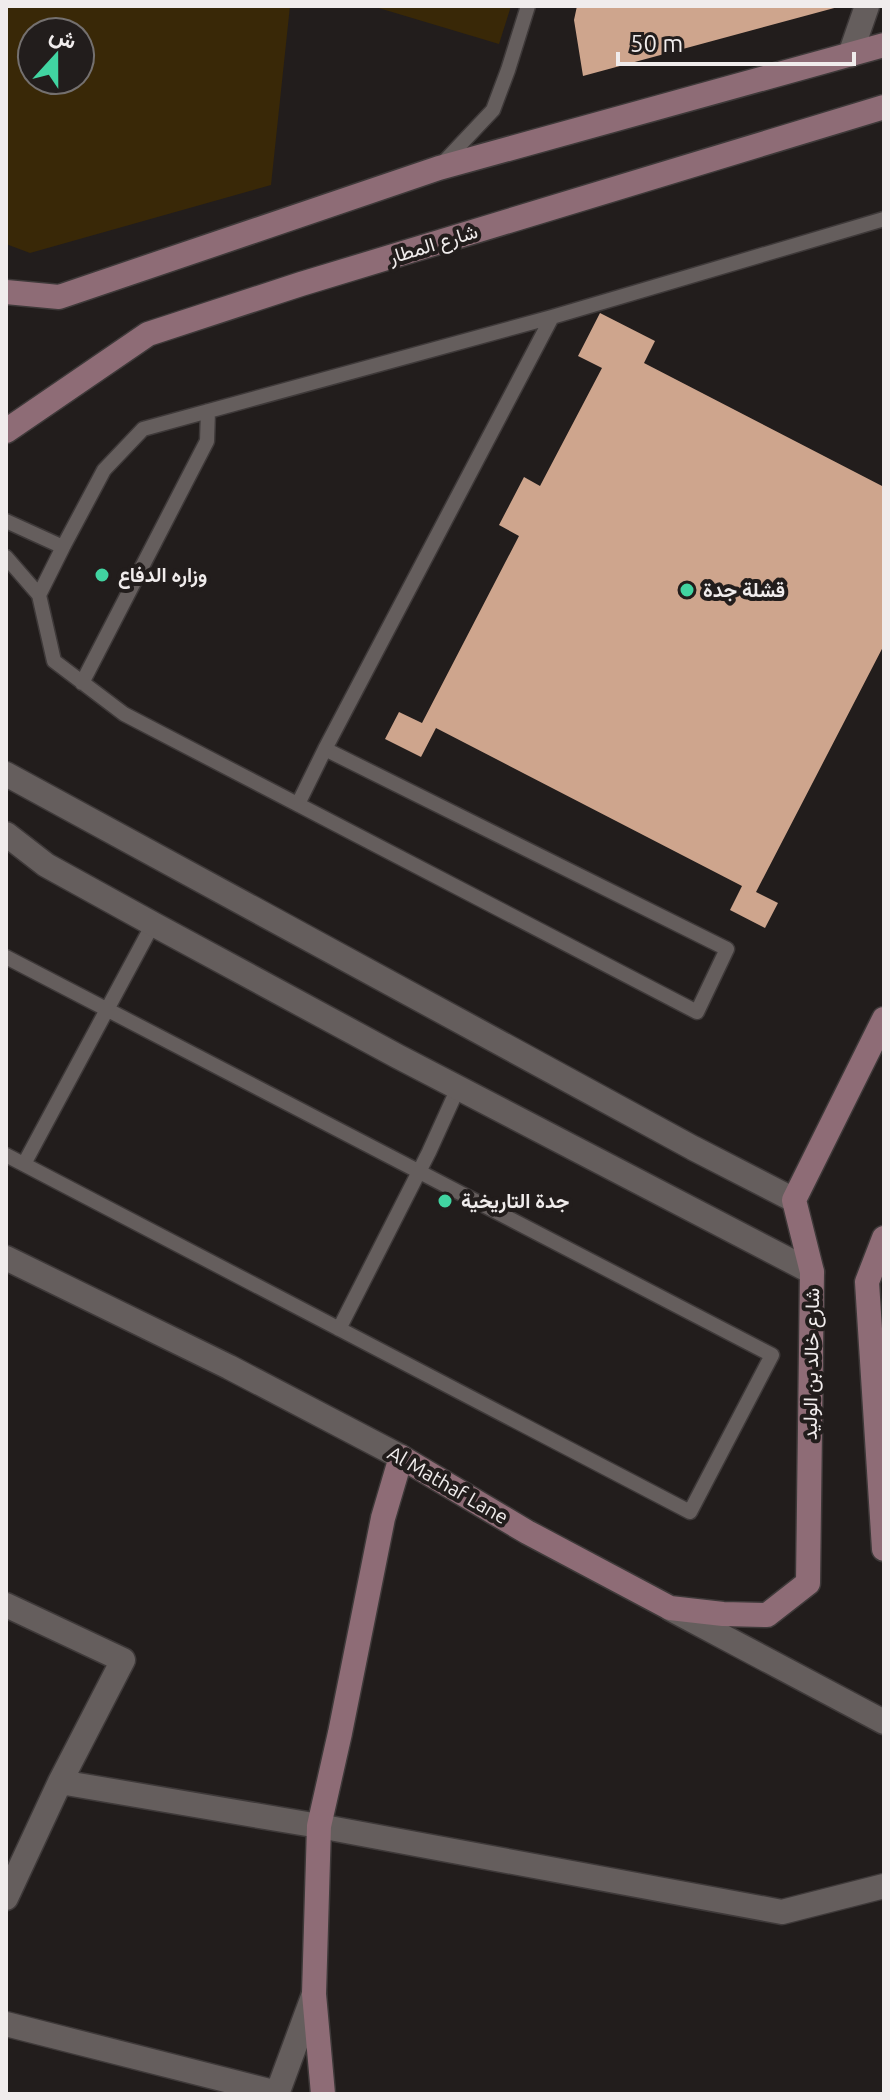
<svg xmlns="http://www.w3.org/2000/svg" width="890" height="2100" font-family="Ubuntu,Vazirmatn,sans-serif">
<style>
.green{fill:#392807;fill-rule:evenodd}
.building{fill:#cea58d}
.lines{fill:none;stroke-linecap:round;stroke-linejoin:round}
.lane-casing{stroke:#3e3939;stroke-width:17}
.street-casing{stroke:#3e3939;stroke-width:27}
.secondary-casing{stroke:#3e3939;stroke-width:27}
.lane{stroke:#655e5d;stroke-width:14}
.street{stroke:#655e5d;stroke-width:24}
.secondary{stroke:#8e6c76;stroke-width:24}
.poi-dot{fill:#41d4a1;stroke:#221d1c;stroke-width:3}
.labels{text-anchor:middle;stroke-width:8;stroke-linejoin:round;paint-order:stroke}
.street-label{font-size:20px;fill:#f0ecec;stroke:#221d1c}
.poi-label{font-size:20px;font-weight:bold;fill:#f0ecec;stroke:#221d1c;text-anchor:start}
</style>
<rect width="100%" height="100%" fill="#221d1c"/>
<!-- green -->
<path class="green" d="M 6,6 L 290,6 L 271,185 L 30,253 L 6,244 ZM 32,32 L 80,32 L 80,80 L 32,80 Z
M 372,6 L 511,6 L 499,44 Z"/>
<!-- building -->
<path class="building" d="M 577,6 L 838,6 L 838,7 L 583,76 L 574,20 Z
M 600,313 L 655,341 L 644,363 L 884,487 L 884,645 L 756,892 L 778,903 L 765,928 L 730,910 L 742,886 L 436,728 L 421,757 L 385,739 L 399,712 L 422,723 L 519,536 L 499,525 L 524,477 L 540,486 L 602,368 L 578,356 Z"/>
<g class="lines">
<!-- lane casing -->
<g class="lane-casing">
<path id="lane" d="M 442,164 L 493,110 L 508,70 L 528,6
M 6,521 L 63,547 L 104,470 L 143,429 L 552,317 L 884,219
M 6,557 L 39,595 L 54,661 L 124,714 L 697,1012 L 727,949 L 325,749
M 39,595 L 63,547
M 82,683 L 207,441 L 208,411
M 298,804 L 325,749 L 552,317
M 6,957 L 772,1355 L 690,1512 L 6,1155
M 24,1164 L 153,924
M 339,1329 L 429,1152 L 458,1088"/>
</g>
<!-- street casing -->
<g class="street-casing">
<path id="street" d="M 850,55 L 867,6
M 6,774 L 693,1148 L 794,1200
M 6,834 L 46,865 L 153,924 L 397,1056 L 812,1272
M 6,1258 L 229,1367 L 401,1457
M 6,1605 L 123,1660 L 60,1782 L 6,1898
M 671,1609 L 884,1722
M 60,1782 L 319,1826 L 782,1912 L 884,1886
M 6,2024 L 277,2093
M 277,2094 L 314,1994"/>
</g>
<!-- secondary casing -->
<g class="secondary-casing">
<path id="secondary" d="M 6,292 L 59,297 L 439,168 L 884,45
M 6,431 L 148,334 L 301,284 L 884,107
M 884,1238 L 867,1282 L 884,1549
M 323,2094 L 314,1994 L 319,1826 L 340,1733 L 383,1518 L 401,1457 L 527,1532 L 670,1608 L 723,1614 L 767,1615 L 808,1583 L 812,1272 L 794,1200 L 884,1019"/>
</g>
<!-- lane -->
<use href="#lane" class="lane"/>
<!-- street -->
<use href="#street" class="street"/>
<!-- secondary -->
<use href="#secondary" class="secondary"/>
</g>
<!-- markers -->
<g class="poi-dot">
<circle cx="102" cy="575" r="8"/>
<circle cx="687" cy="590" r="8"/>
<circle cx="445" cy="1201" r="8"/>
</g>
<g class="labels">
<!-- street labels -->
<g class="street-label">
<text transform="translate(433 244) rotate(-17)" y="7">شارع المطار</text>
<text transform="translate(811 1364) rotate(-89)" y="7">شارع خالد بن الوليد</text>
<text transform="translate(448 1485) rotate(30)" y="7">Al Mathaf Lane</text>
</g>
<!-- poi labels -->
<g class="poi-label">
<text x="118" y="582">وزاره الدفاع</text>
<text x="703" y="597">قشلة جدة</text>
<text x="461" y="1208">جدة التاريخية</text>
</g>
</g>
<!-- border -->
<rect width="890" height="2100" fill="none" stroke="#f0ecec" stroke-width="16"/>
<!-- north arrow -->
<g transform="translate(56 56) rotate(21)"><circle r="38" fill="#221d1c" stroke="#74706f" stroke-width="2"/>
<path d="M0-6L14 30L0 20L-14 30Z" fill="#41d4a1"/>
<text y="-12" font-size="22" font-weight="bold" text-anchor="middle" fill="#f0ecec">ش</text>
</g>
<!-- scale -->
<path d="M618 52v12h236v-12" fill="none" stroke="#f0ecec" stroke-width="4"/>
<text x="630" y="52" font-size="24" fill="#f0ecec" stroke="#221d1c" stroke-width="6" paint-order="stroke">50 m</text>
</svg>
